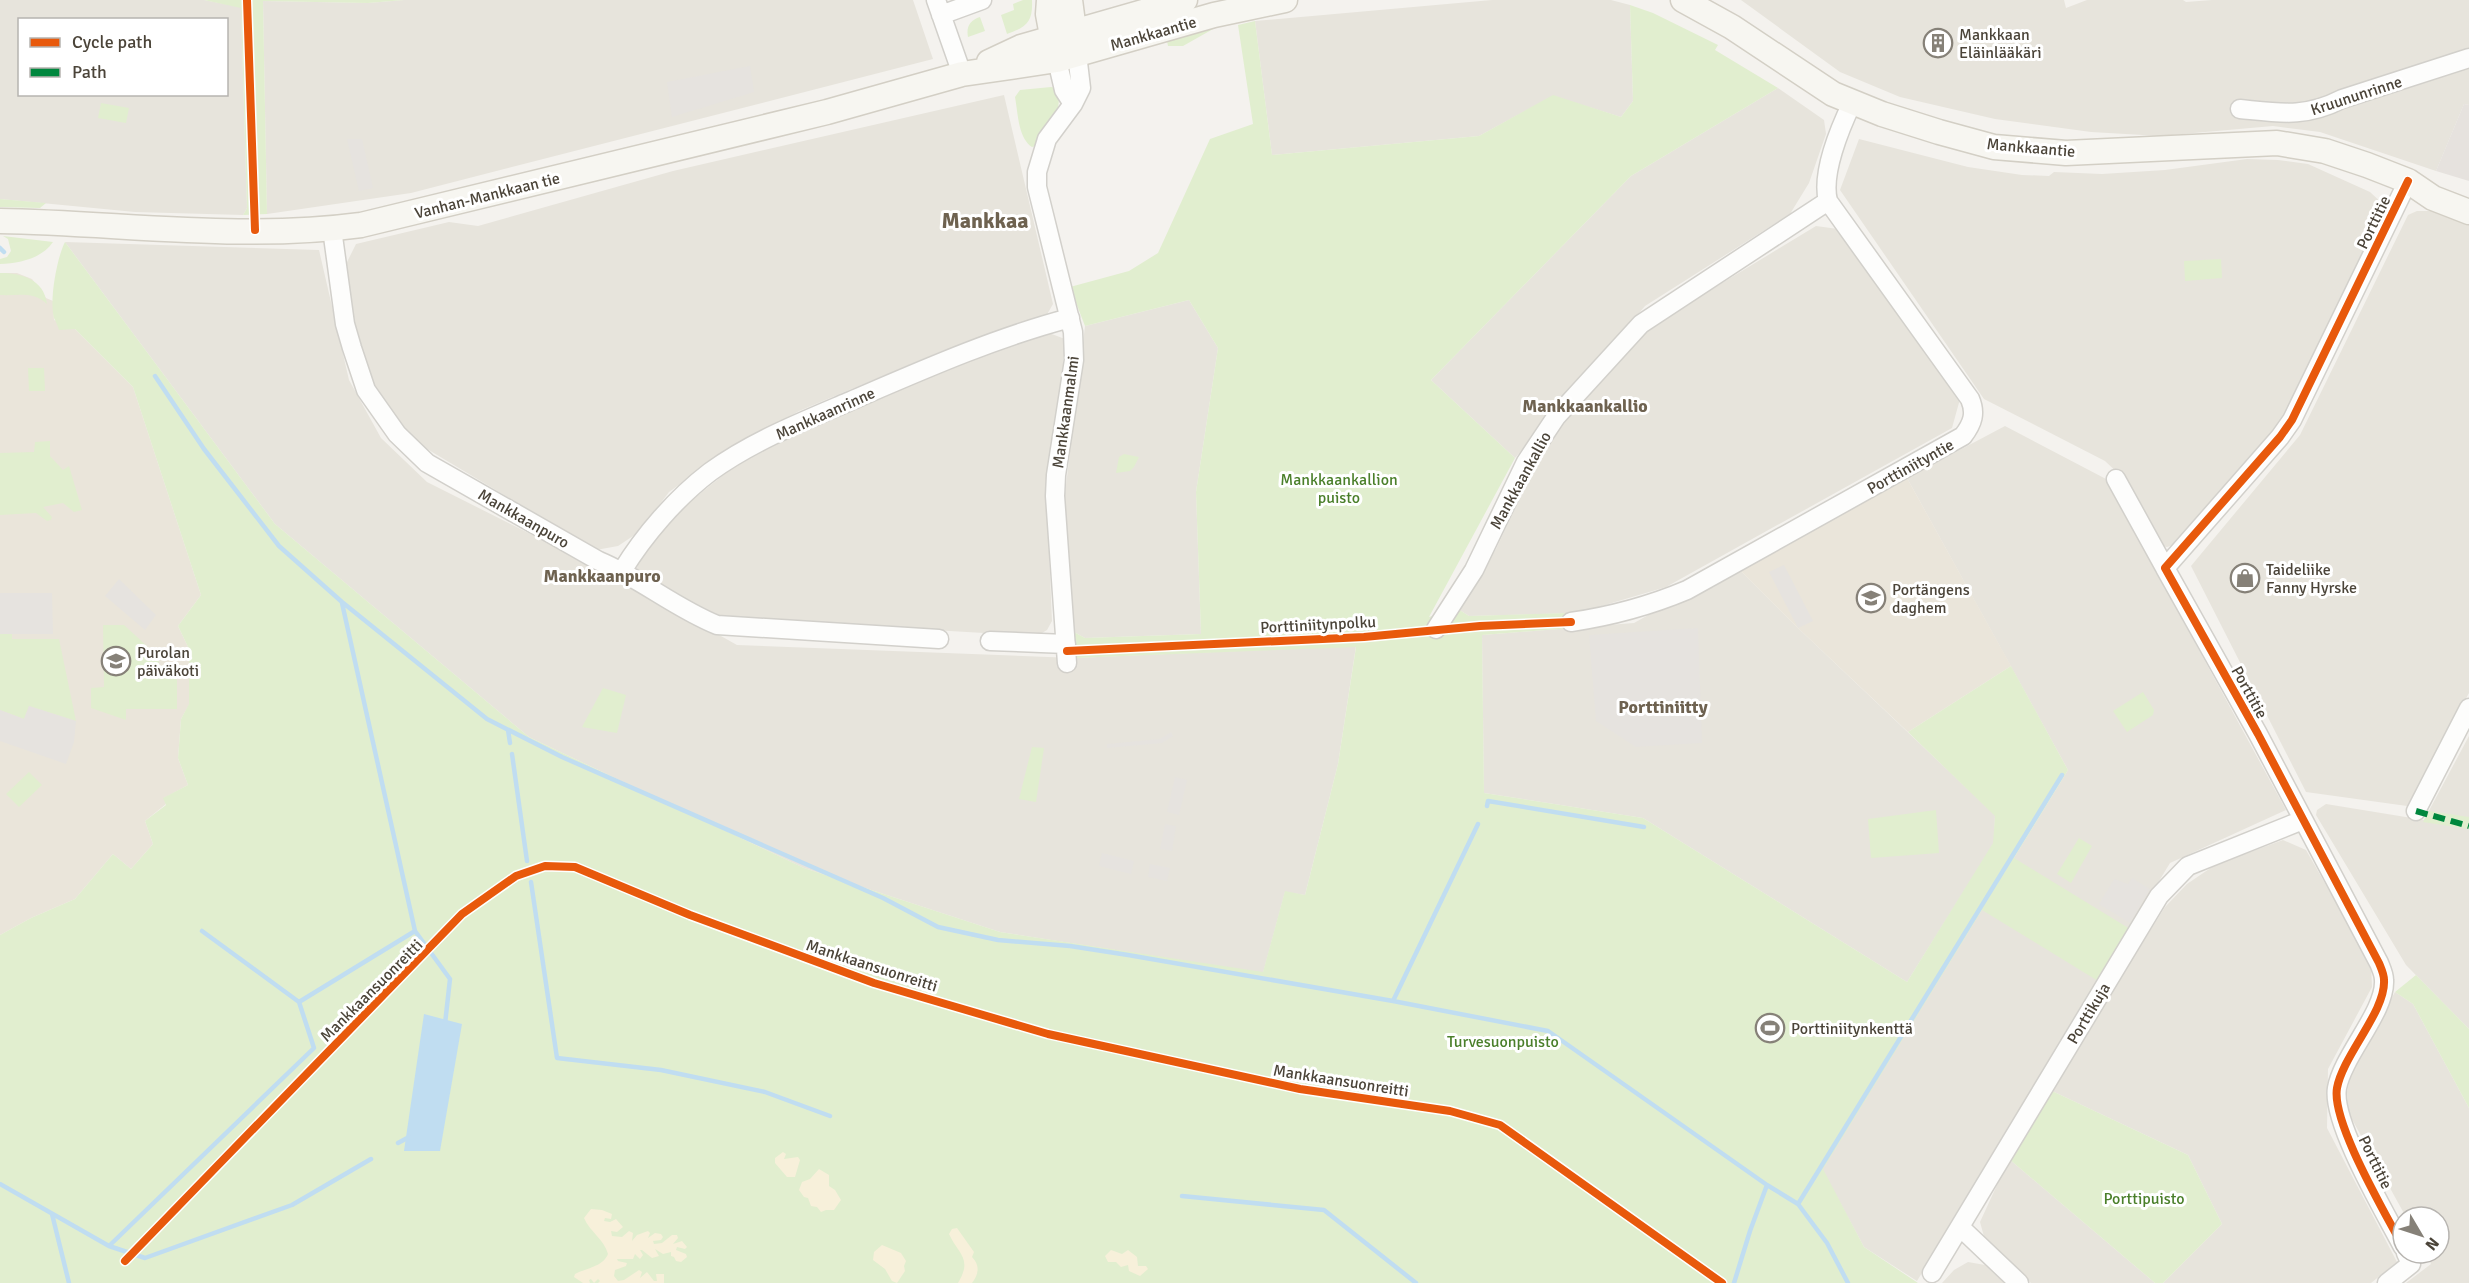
<svg xmlns="http://www.w3.org/2000/svg" width="2469" height="1283" font-family="Signika,sans-serif">
<style>
.residential{fill:#e7e4dc;fill-rule:evenodd}
.industrial{fill:#e6e2de}
.education{fill:#eae5da}
.green{fill:#e1eecf}
.sand{fill:#f7f0da}
.parking{fill:#e6e3df}
.water{fill:#c0ddf1}
.lines{fill:none;stroke-linecap:round;stroke-linejoin:round}
.stream{stroke:#c0ddf1;stroke-width:4.5}
.minor-casing{stroke:#d2d0cb;stroke-width:21}
.secondary-casing{stroke:#d3cfc5;stroke-width:27}
.minor{stroke:#fdfdfc;stroke-width:18}
.secondary{stroke:#f7f6f1;stroke-width:24}
.quiet{stroke:#00873e;stroke-width:6;stroke-dasharray:12 6;stroke-linecap:butt}
.cycleway-casing{stroke:#fff;stroke-width:11}
.cycleway{stroke:#e8590c;stroke-width:8}
.labels{text-anchor:middle;stroke-width:6;stroke-linejoin:round;paint-order:stroke}
.street-label{font-size:16px;fill:#4b4439;stroke:#fff}
.poi-label{font-size:16px;fill:#4b4439;stroke:#fff;text-anchor:start}
.park-label{font-size:16px;fill:#4a7f2a;stroke:#fff}
.neighbourhood-label{font-size:18px;font-weight:bold;fill:#6e6250;stroke:#fff}
.district-label{font-size:22px;font-weight:bold;fill:#6e6250;stroke:#fff}
</style>
<rect width="100%" height="100%" fill="#f4f2ee"/>
<!-- residential -->
<path class="residential" d="M 0,0 L 204,0 L 241,7 L 247,208 L 243,215 L 135,212 L 0,199 ZM 20,20 L 226,20 L 226,94 L 20,94 Z
M 404,0 L 913,0 L 933,59 L 411,193 L 267,214 L 263,1 L 368,3 Z
M 1492,0 L 1611,0 L 1630,5 L 1633,101 L 1621,117 L 1553,96 L 1479,136 L 1272,155 L 1255,21 Z
M 1741,0 L 2064,0 L 2066,8 L 2087,0 L 2183,0 L 2186,2 L 2212,0 L 2469,0 L 2469,105 L 2464,104 L 2436,171 L 2320,132 L 2273,126 L 2160,136 L 2091,132 L 1995,119 L 1900,97 L 1840,72 Z
M 1778,88 L 1824,120 L 1826,134 L 1809,183 L 1790,214 L 1645,306 L 1515,458 L 1431,380 L 1631,176 Z
M 1004,95 L 1053,304 L 1045,318 L 942,351 L 799,411 L 712,461 L 669,492 L 639,532 L 618,546 L 596,550 L 417,443 L 400,426 L 372,385 L 355,333 L 345,266 L 356,244 L 449,222 L 478,226 L 673,171 Z
M 1859,139 L 1968,167 L 2022,175 L 2049,176 L 2054,172 L 2102,174 L 2165,170 L 2247,159 L 2278,160 L 2308,164 L 2370,192 L 2384,205 L 2283,424 L 2180,543 L 2167,547 L 2161,546 L 2122,477 L 2105,461 L 1984,399 L 1840,190 Z
M 2417,211 L 2435,211 L 2469,225 L 2469,693 L 2407,806 L 2306,792 L 2191,566 L 2300,435 L 2408,215 Z
M 1816,226 L 1838,229 L 1960,399 L 1952,428 L 1666,587 L 1578,613 L 1469,616 L 1458,609 L 1496,549 L 1536,464 L 1563,421 L 1643,331 Z
M 65,242 L 319,250 L 349,380 L 381,438 L 427,482 L 610,574 L 737,645 L 1074,658 L 1356,646 L 1338,764 L 1305,895 L 1285,892 L 1263,973 L 1000,932 L 804,868 L 529,737 L 275,524 Z
M 1189,300 L 1218,348 L 1196,492 L 1201,634 L 1085,638 L 1074,632 L 1064,502 L 1085,326 Z
M 1049,333 L 1065,339 L 1061,392 L 1046,482 L 1052,621 L 1047,630 L 1037,636 L 727,618 L 706,613 L 636,573 L 638,563 L 645,551 L 682,508 L 741,461 L 802,431 L 939,372 Z
M 2005,426 L 2106,479 L 2286,810 L 2170,863 L 1917,1281 L 1864,1247 L 1822,1169 L 2068,770 L 1907,478 Z
M 1739,569 L 1798,628 L 1995,815 L 1994,843 L 1907,982 L 1643,818 L 1484,793 L 1482,635 L 1634,623 L 1668,604 L 1714,587 Z
M 2469,736 L 2469,1029 L 2406,965 L 2316,815 L 2317,810 L 2326,804 L 2424,820 Z
M 2283,840 L 2306,850 L 2371,964 L 2372,987 L 2328,1069 L 2327,1128 L 2397,1262 L 2371,1283 L 2163,1283 L 2222,1224 L 2188,1155 L 2050,1090 L 2165,907 L 2187,884 L 2215,865 Z
M 2395,992 L 2413,1004 L 2469,1108 L 2469,1283 L 2406,1283 L 2431,1264 L 2426,1253 L 2439,1253 L 2439,1217 L 2406,1217 L 2348,1112 L 2347,1092 L 2351,1074 Z
M 2009,1159 L 2155,1283 L 2031,1283 L 1985,1240 L 1980,1222 Z
M 1968,1262 L 1985,1265 L 2004,1283 L 1942,1283 L 1954,1270 Z"/>
<!-- industrial -->
<path class="industrial" d="M 2464,104 L 2469,105 L 2469,181 L 2436,171 Z"/>
<!-- education -->
<path class="education" d="M 0,273 L 17,273 L 32,279 L 46,298 L 53,301 L 54,320 L 75,329 L 133,387 L 201,595 L 178,626 L 189,649 L 189,705 L 181,719 L 178,758 L 188,785 L 164,798 L 166,804 L 145,821 L 153,844 L 131,869 L 113,854 L 75,899 L 31,918 L 0,935 Z
M 1907,478 L 2011,666 L 1908,732 L 1798,628 L 1739,569 Z"/>
<!-- green -->
<path class="green" d="M 204,0 L 404,0 L 368,3 L 263,1 L 267,214 L 243,215 L 247,208 L 241,8 Z
M 1023,0 L 1032,0 C 1033,22 1027,27 1007,34 L 1001,15 L 1014,10 L 1013,4 Z
M 1630,5 L 1653,13 L 1718,45 L 1715,50 L 1778,88 L 1631,176 L 1431,380 L 1515,458 L 1429,617 L 1458,609 L 1469,616 L 1570,613 L 1571,628 L 1482,635 L 1484,793 L 1643,818 L 1907,982 L 1993,843 L 1995,816 L 1908,732 L 2011,666 L 2068,770 L 2014,858 L 2130,929 L 2098,981 L 1982,910 L 1823,1169 L 1864,1247 L 1918,1283 L 0,1283 L 0,935 L 31,918 L 75,899 L 113,854 L 131,869 L 153,844 L 145,821 L 166,805 L 163,798 L 188,785 L 178,758 L 181,719 L 189,704 L 189,649 L 178,626 L 201,595 L 133,387 L 75,329 L 59,330 C 58,326 55,320 54,318 C 49,301 57,257 65,242 L 275,524 L 529,737 L 804,868 L 1000,932 L 1263,972 L 1285,891 L 1305,895 L 1338,764 L 1356,647 L 1074,658 L 1074,632 L 1085,638 L 1201,634 L 1196,492 L 1218,348 L 1189,300 L 1085,326 L 1070,287 L 1129,271 L 1158,253 L 1210,139 L 1253,124 L 1238,25 L 1255,21 L 1272,155 L 1479,136 L 1553,95 L 1621,117 L 1633,101 Z
M 980,17 L 985,31 L 968,37 C 966,27 970,20 980,17 Z
M 1229,20 L 1183,46 L 1168,46 L 1167,41 Z
M 1051,87 L 1056,88 C 1066,109 1047,129 1036,146 L 1032,147 C 1018,138 1018,113 1015,97 L 1020,90 Z
M 101,103 L 129,108 L 126,123 L 98,118 Z
M 0,199 L 46,203 L 40,208 L 0,207 Z
M 3,236 L 53,242 C 41,259 20,263 0,264 L 0,259 L 7,257 L 11,251 L 8,239 Z
M 2221,259 L 2222,278 L 2185,281 L 2184,261 Z
M 0,273 C 21,273 44,279 47,304 C 33,291 18,296 0,295 Z
M 28,368 L 44,368 L 45,391 L 29,391 Z
M 50,441 L 50,456 L 63,470 L 69,466 L 82,510 L 74,512 L 63,503 L 43,507 L 52,517 L 51,520 L 47,521 L 36,513 L 0,515 L 0,453 L 34,452 L 35,442 Z
M 1124,454 L 1139,457 L 1134,467 L 1130,471 L 1116,473 L 1119,457 Z
M 103,625 L 124,625 L 159,657 L 159,666 L 177,666 L 177,709 L 126,709 L 126,720 L 91,708 L 91,688 L 104,687 Z
M 0,634 L 12,634 L 12,639 L 59,639 L 76,721 L 29,706 L 24,719 L 0,710 Z
M 603,688 L 626,695 L 617,733 L 582,727 Z
M 2143,692 L 2154,710 L 2153,715 L 2127,732 L 2113,711 Z
M 1032,747 L 1044,748 L 1036,802 L 1019,799 Z
M 29,772 L 42,785 L 19,807 L 6,794 Z
M 1936,810 L 1939,853 L 1871,858 L 1868,819 Z
M 2429,811 L 2469,817 L 2469,829 L 2423,822 Z
M 2079,838 L 2092,846 L 2071,883 L 2057,874 Z
M 2416,975 L 2469,1029 L 2469,1108 L 2413,1004 L 2395,992 Z
M 2050,1090 L 2188,1155 L 2222,1224 L 2163,1283 L 2155,1283 L 2009,1159 Z"/>
<!-- sand -->
<path class="sand" d="M 783,1152 L 786,1154 L 784,1159 L 798,1157 L 800,1160 L 795,1177 L 787,1177 L 775,1163 L 775,1158 Z
M 819,1169 L 829,1175 L 829,1186 L 835,1190 L 841,1200 L 834,1210 L 826,1210 L 821,1212 L 817,1207 L 811,1206 L 808,1198 L 804,1197 L 799,1190 L 802,1182 L 810,1179 Z
M 591,1209 L 602,1210 L 612,1214 L 611,1219 L 605,1218 L 604,1221 L 610,1222 L 616,1219 L 623,1227 L 617,1232 L 611,1231 L 612,1236 L 622,1237 L 629,1231 L 633,1233 L 632,1241 L 637,1235 L 648,1231 L 650,1233 L 648,1238 L 655,1233 L 661,1234 L 663,1237 L 661,1240 L 653,1241 L 654,1244 L 662,1243 L 672,1235 L 677,1235 L 678,1238 L 673,1244 L 682,1241 L 687,1247 L 685,1249 L 677,1247 L 676,1250 L 686,1254 L 687,1257 L 681,1262 L 676,1261 L 674,1257 L 671,1256 L 671,1252 L 663,1254 L 655,1249 L 659,1256 L 652,1258 L 642,1250 L 640,1250 L 643,1255 L 640,1259 L 635,1254 L 633,1259 L 617,1259 L 618,1261 L 627,1263 L 626,1266 L 615,1270 L 614,1276 L 618,1281 L 624,1280 L 639,1270 L 642,1272 L 640,1278 L 647,1272 L 654,1281 L 657,1281 L 656,1274 L 664,1274 L 664,1283 L 598,1283 L 600,1281 L 598,1279 L 594,1283 L 591,1279 L 589,1280 L 590,1283 L 583,1283 L 574,1277 L 575,1274 C 586,1268 603,1267 608,1254 C 604,1239 590,1232 584,1218 Z
M 957,1228 L 974,1252 L 972,1257 C 980,1265 979,1274 972,1283 L 958,1283 C 973,1258 958,1254 949,1234 L 952,1229 Z
M 882,1245 L 901,1253 L 906,1261 L 904,1266 L 905,1271 L 897,1283 L 892,1281 L 885,1269 L 873,1260 L 874,1252 Z
M 1111,1250 L 1122,1254 L 1128,1250 L 1137,1257 L 1138,1266 L 1146,1266 L 1148,1269 L 1140,1276 L 1129,1271 L 1128,1265 L 1121,1267 L 1116,1262 L 1108,1262 L 1105,1256 Z"/>
<!-- parking -->
<path class="parking" d="M 750,66 L 754,92 L 672,117 L 667,82 Z
M 347,139 L 362,139 L 373,188 L 359,191 Z
M 1784,565 L 1813,621 L 1798,628 L 1769,572 Z
M 119,579 L 156,615 L 145,630 L 105,596 Z
M 0,593 L 52,593 L 53,634 L 0,634 Z
M 1698,628 L 1702,743 L 1636,747 L 1596,721 L 1589,635 Z
M 29,706 L 76,721 L 74,742 L 66,764 L 0,741 L 0,710 L 24,719 Z
M 1171,732 L 1173,736 L 1162,743 L 1107,748 L 1107,744 L 1160,739 Z
M 1175,777 L 1187,780 L 1179,815 L 1167,812 Z
M 1165,824 L 1176,826 L 1172,851 L 1160,849 Z
M 1102,853 L 1134,861 L 1131,874 L 1099,866 Z
M 1150,864 L 1170,868 L 1167,881 L 1148,877 Z
M 2132,878 L 2150,889 L 2130,923 L 2099,904 L 2114,879 L 2128,884 Z"/>
<!-- water -->
<path class="water" d="M 424,1014 L 462,1024 L 440,1151 L 404,1151 Z"/>
<g class="lines">
<!-- stream -->
<path class="stream" d="M 0,248 L 4,252
M 155,376 L 204,449 L 279,546 L 342,602 L 487,719 L 562,757 L 883,898 L 938,927 L 998,940 L 1070,946 L 1128,955 L 1393,1001 L 1548,1031 L 1767,1185 L 1798,1204 L 1827,1243 L 1848,1283
M 342,603 L 415,931 L 450,979 L 445,1024
M 508,730 L 510,743
M 512,754 L 527,861
M 1487,806 L 1488,801 L 1644,827
M 531,882 L 557,1058 L 661,1070 L 765,1092 L 830,1116
M 202,931 L 299,1002 L 415,931
M 1393,1001 L 1478,824
M 398,1143 L 409,1137
M 0,1184 L 109,1246 L 145,1258 L 292,1205 L 371,1159
M 1182,1196 L 1324,1210 L 1416,1283
M 1798,1204 L 2062,775
M 52,1214 L 69,1283
M 109,1246 L 314,1048 L 299,1002
M 1734,1283 L 1750,1231 L 1767,1185"/>
<!-- minor casing -->
<g class="minor-casing">
<path id="minor" d="M 936,0 L 962,74
M 941,15 L 982,0
M 1057,60 L 1064,90 L 1073,104
M 2240,109 C 2280,113 2305,118 2342,99 L 2469,58
M 332,229 L 345,324 L 352,348 L 366,390 L 397,434 L 427,463 L 599,561 C 640,578 675,608 717,625 L 939,639
M 2116,479 L 2165,568
M 622,571 C 644,535 676,498 710,472 C 751,442 801,422 848,402 C 920,371 994,338 1070,318
M 1571,622 C 1612,616 1649,606 1687,590 L 1963,436 C 1973,423 1976,413 1970,399 L 1828,201 C 1821,174 1840,128 1852,103
M 1436,629 L 1474,570 L 1526,462 L 1556,417 L 1641,324 L 1828,201
M 990,641 L 1066,644
M 1067,663 L 1055,496 L 1056,475 L 1074,360 L 1073,332 L 1044,215 L 1037,187 L 1037,172 L 1047,139 L 1073,104 L 1081,88 L 1077,54
M 2416,811 L 2469,708
M 1960,1227 L 2019,1283
M 2403,1247 C 2386,1214 2331,1122 2337,1088 C 2343,1055 2386,1011 2384,980 C 2384,974 2381,968 2379,963 L 2258,734 L 2165,568 L 2280,437 L 2292,420 L 2408,181
M 1932,1273 L 2159,896 L 2188,866 L 2303,820
M 2387,1283 L 2411,1264 L 2406,1253"/>
</g>
<!-- secondary casing -->
<g class="secondary-casing">
<path id="secondary" d="M 1049,0 L 1048,14 L 1055,52
M 1070,0 L 1076,46
M 1683,0 L 1732,27 L 1833,94 L 1882,114 L 1939,132 L 1994,147 L 2066,153 L 2277,143 L 2325,151 L 2367,165 L 2408,181 L 2433,198 L 2469,212
M 989,62 L 1021,47 L 1185,0
M 0,221 C 120,223 241,241 361,225 L 827,112 L 962,74 L 1057,60 L 1214,15 L 1285,0"/>
</g>
<!-- minor -->
<use href="#minor" class="minor"/>
<!-- secondary -->
<use href="#secondary" class="secondary"/>
<!-- quiet -->
<path class="quiet" d="M 2416,811 L 2469,826"/>
<!-- cycleway casing -->
<g class="cycleway-casing">
<path id="cycleway" d="M 247,0 L 255,230
M 1067,651 L 1364,637 L 1480,626 L 1571,622
M 2403,1247 C 2386,1214 2331,1122 2337,1088 C 2343,1055 2386,1011 2384,980 C 2384,974 2381,968 2379,963 L 2258,734 L 2165,568 L 2280,437 L 2292,420 L 2408,181
M 125,1261 L 462,914 L 516,876 L 545,866 L 575,867 L 690,915 L 874,983 L 1048,1034 L 1300,1089 L 1450,1111 L 1500,1125 L 1722,1283"/>
</g>
<!-- cycleway -->
<use href="#cycleway" class="cycleway"/>
</g>
<!-- icons -->
<defs>
<g id="building-ring" transform="scale(1.5)"><circle r="9.5" fill="#fff" stroke="#868178" stroke-width="1.5"/><path d="M-4-6H4V6H1V3H-1V6H-4ZM-2.5-4.3h1.7v1.8h-1.7ZM.8-4.3h1.7v1.8H.8ZM-2.5-1h1.7V.8h-1.7ZM.8-1h1.7V.8H.8Z" fill="#868178"/></g>
<g id="shop-ring" transform="scale(1.5)"><circle r="9.5" fill="#fff" stroke="#868178" stroke-width="1.5"/><path d="M-5-2.5h2.3a2.7 3.5 0 0 1 5.4 0H5L5.5 6h-11ZM-1.5-2.5h3a1.5 2.3 0 0 0-3 0Z" fill="#868178"/></g>
<g id="school-ring" transform="scale(1.5)"><circle r="9.5" fill="#fff" stroke="#868178" stroke-width="1.5"/><path d="M0-5L7-2L0 1L-7-2ZM-4 1L0 2.5L4 1V4Q0 6-4 4Z" fill="#868178"/></g>
<g id="stadium-ring" transform="scale(1.5)"><circle r="9.5" fill="#fff" stroke="#868178" stroke-width="1.5"/><path d="M0-5a6.5 5 0 1 0 0 10a6.5 5 0 1 0 0-10ZM-3.5-1.8h7v3.6h-7Z" fill="#868178"/></g>
</defs>
<g fill-rule="evenodd">
<use href="#building-ring" x="1938" y="43"/>
<use href="#shop-ring" x="2245" y="578"/>
<use href="#school-ring" x="1871" y="598"/>
<use href="#school-ring" x="116" y="661"/>
<use href="#stadium-ring" x="1770" y="1028"/>
</g>
<g class="labels">
<!-- street labels -->
<g class="street-label">
<text transform="translate(1153 33) rotate(-16)" y="6">Mankkaantie</text>
<text transform="translate(2356 95) rotate(-18)" y="6">Kruununrinne</text>
<text transform="translate(2031 147) rotate(5)" y="6">Mankkaantie</text>
<text transform="translate(487 195) rotate(-14)" y="6">Vanhan-Mankkaan tie</text>
<text transform="translate(2373 222) rotate(-64)" y="6">Porttitie</text>
<text transform="translate(1065 412) rotate(-82)" y="6">Mankkaanmalmi</text>
<text transform="translate(825 413) rotate(-24)" y="6">Mankkaanrinne</text>
<text transform="translate(1910 466) rotate(-29)" y="6">Porttiniityntie</text>
<text transform="translate(1520 480) rotate(-61)" y="6">Mankkaankallio</text>
<text transform="translate(524 518) rotate(30)" y="6">Mankkaanpuro</text>
<text transform="translate(1318 624) rotate(-3)" y="6">Porttiniitynpolku</text>
<text transform="translate(2250 692) rotate(61)" y="6">Porttitie</text>
<text transform="translate(872 965) rotate(18)" y="6">Mankkaansuonreitti</text>
<text transform="translate(371 990) rotate(-45)" y="6">Mankkaansuonreitti</text>
<text transform="translate(2088 1013) rotate(-59)" y="6">Porttikuja</text>
<text transform="translate(1341 1080) rotate(9)" y="6">Mankkaansuonreitti</text>
<text transform="translate(2376 1162) rotate(64)" y="6">Porttitie</text>
</g>
<!-- poi labels -->
<g class="poi-label">
<text x="1959" y="40">Mankkaan<tspan x="1959" dy="18">Eläinlääkäri</tspan></text>
<text x="2266" y="575">Taideliike<tspan x="2266" dy="18">Fanny Hyrske</tspan></text>
<text x="1892" y="595">Portängens<tspan x="1892" dy="18">daghem</tspan></text>
<text x="137" y="658">Purolan<tspan x="137" dy="18">päiväkoti</tspan></text>
<text x="1791" y="1034">Porttiniitynkenttä</text>
</g>
<!-- park labels -->
<g class="park-label">
<text x="1339" y="485">Mankkaankallion<tspan x="1339" dy="18">puisto</tspan></text>
<text x="1503" y="1047">Turvesuonpuisto</text>
<text x="2144" y="1204">Porttipuisto</text>
</g>
<!-- neighbourhood labels -->
<g class="neighbourhood-label">
<text x="1585" y="412">Mankkaankallio</text>
<text x="602" y="582">Mankkaanpuro</text>
<text x="1663" y="713">Porttiniitty</text>
</g>
<!-- district labels -->
<g class="district-label">
<text x="985" y="228">Mankkaa</text>
</g>
</g>
<!-- legend -->
<rect x="18" y="18" width="210" height="78" fill="#ffffff" stroke="#b7b4b0" stroke-width="1.5"/>
<rect x="30" y="38" width="30" height="9" fill="#e8590c" stroke="#b7b4b0" stroke-width="1.5"/>
<text x="72" y="48" font-size="18" fill="#4b4439">Cycle path</text>
<rect x="30" y="68" width="30" height="9" fill="#00873e" stroke="#b7b4b0" stroke-width="1.5"/>
<text x="72" y="78" font-size="18" fill="#4b4439">Path</text>
<!-- north arrow -->
<g transform="translate(2421 1235) rotate(129)"><circle r="28" fill="#ffffff" stroke="#b7b4b0" stroke-width="1.5"/>
<path d="M0-4.5L10 22L0 15L-10 22Z" fill="#868178"/>
<text y="-9" font-size="16" font-weight="bold" text-anchor="middle" fill="#4b4439">N</text>
</g>
</svg>
